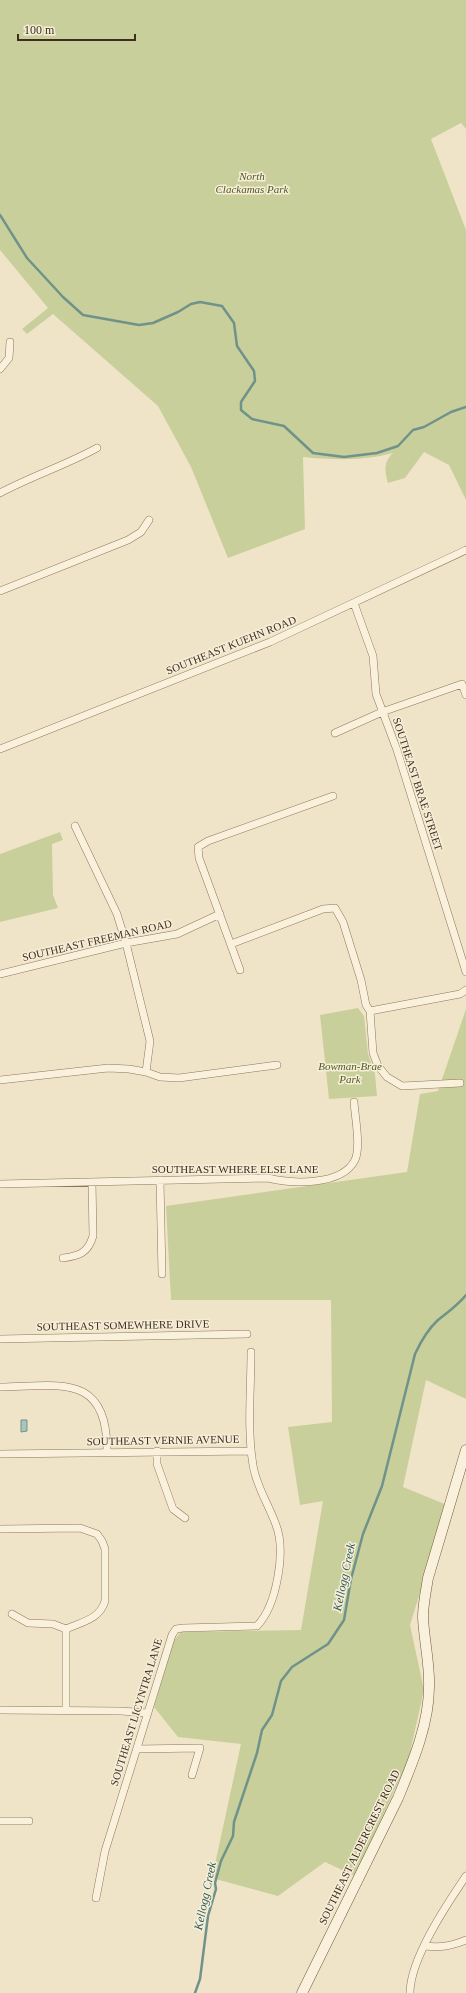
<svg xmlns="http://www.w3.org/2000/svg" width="466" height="1993" font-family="'Times New Roman',serif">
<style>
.green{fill:#c9cf9b}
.water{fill:#a9c4bc;stroke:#6f938a}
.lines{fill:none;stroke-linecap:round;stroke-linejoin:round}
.stream{stroke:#6f938a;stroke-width:2.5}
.street-casing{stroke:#8d765c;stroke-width:8}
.secondary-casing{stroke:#6f573f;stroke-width:11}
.street{stroke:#faf1dc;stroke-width:7}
.secondary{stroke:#faf1dc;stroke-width:10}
.labels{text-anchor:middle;stroke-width:3;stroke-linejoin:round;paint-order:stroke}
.park-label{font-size:11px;font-style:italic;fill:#4d5a26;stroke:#f7eed8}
.street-label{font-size:11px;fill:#3d2e20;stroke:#f7eed8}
.water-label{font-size:12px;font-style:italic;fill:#2f5d5a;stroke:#f7eed8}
</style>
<rect width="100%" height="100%" fill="#f0e4c8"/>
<!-- green -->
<path class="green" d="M 0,0 L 466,0 L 466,129 L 461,123 L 431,139 L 466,230 L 466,500 L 449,465 L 424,452 L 405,478 L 388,483 C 384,471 384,461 393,453 C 363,461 334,460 303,457 L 305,529 L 228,558 L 191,467 L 158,406 L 53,314 L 27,334 L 22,329 L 48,308 L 0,250 Z
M 60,832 L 63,840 L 52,844 L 53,895 L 58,908 L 0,922 L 0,854 Z
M 358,1008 L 364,1016 L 368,1054 L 375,1074 L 377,1096 L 329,1099 L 320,1015 Z
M 466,1009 L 466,1399 L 426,1380 L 403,1487 L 447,1505 L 410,1625 L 424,1690 L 408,1761 L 355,1876 L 325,1862 L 278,1896 L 212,1878 L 241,1744 L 178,1737 L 154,1707 L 174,1640 L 181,1632 L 301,1630 L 323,1501 L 300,1505 L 288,1427 L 332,1422 L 331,1300 L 171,1300 L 166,1206 L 407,1172 L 420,1094 L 438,1091 Z"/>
<!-- water -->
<path class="water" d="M 21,1420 L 27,1420 L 27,1431 L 21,1432 Z"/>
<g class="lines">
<!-- stream -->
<path class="stream" d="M 0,215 L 27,258 L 63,297 L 83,315 L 139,325 L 153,323 L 178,312 L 191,304 L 200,302 L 222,306 L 234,323 L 237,346 L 254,371 L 255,381 L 241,402 L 241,410 L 252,419 L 284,426 L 313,453 L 344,457 L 377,453 L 398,446 L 413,430 L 424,427 L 451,412 L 466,407
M 195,1993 L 200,1979 L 208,1916 L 216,1889 L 215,1883 L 221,1861 L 233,1836 L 234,1822 L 257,1753 L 262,1730 L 272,1715 L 281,1681 L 292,1667 L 328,1644 L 344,1620 L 351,1579 L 363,1534 L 382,1486 L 415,1354 C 421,1341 427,1330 438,1320 C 448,1312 458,1305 466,1295"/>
<!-- street casing -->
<g class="street-casing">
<path id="street" d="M 0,369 L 9,358 L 10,342
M 0,493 C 32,476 66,465 97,448
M 0,591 L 128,540 L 141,532 L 149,520
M 354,603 L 373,656 L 376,694 L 397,750 L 466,972
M 335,733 L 382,712 L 462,684 L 466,695
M 0,749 L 270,642 L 466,550
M 75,826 L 117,914 L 126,943 L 150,1041 L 146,1072
M 231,944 L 323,909 L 335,908 L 343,922 L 361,980 L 366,1005 L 370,1011 L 373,1053 L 378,1066 L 387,1077 L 402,1086 L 460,1083
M 240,970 L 199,858 L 198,847 L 208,841 L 333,796
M 0,974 L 126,943 L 177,934 L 220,914
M 370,1011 L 460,994 L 466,990
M 0,1080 L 108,1068 L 129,1069 L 146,1072 L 160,1077 L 179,1078 L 277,1065
M 160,1180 L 162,1274
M 0,1184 L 268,1178 C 292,1184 342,1186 355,1160 C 361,1147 355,1117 354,1102
M 63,1258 C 79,1256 88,1253 93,1236 L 92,1182
M 0,1339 L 247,1334
M 0,1387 C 59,1386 108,1372 107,1452
M 157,1451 L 157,1464 L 173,1509 L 185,1518
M 0,1454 L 251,1451
M 0,1529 L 80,1528 L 97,1534 L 102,1541 L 105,1549 L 105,1601 C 100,1619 82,1622 66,1629
M 12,1614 L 28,1623 L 53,1624 L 66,1629
M 0,1710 L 121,1711 L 147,1713
M 66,1710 L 66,1629
M 137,1749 L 200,1748 L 192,1775
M 0,1821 L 29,1821
M 96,1898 L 105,1851 L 172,1635 L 176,1629 L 183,1628 L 257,1626 C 277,1605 286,1551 276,1525 C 269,1505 256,1486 253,1465 C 247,1430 251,1389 251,1352
M 425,1946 C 441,1948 451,1946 466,1940
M 410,1993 C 410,1959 447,1904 466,1876"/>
</g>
<!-- secondary casing -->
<g class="secondary-casing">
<path id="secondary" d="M 302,1993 L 398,1798 C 412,1764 429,1725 429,1687 C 430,1664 424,1641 423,1617 C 423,1604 426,1591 428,1578 L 466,1450"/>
</g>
<!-- street -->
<use href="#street" class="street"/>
<!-- secondary -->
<use href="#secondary" class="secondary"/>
</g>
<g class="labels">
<!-- park labels -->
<g class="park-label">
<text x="252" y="180">North<tspan x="252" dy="13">Clackamas Park</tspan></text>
<text x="350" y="1070">Bowman-Brae<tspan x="350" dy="13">Park</tspan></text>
</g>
<!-- street labels -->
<g class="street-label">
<text transform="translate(231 645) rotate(-22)" y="4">SOUTHEAST KUEHN ROAD</text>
<text transform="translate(418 784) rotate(72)" y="4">SOUTHEAST BRAE STREET</text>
<text transform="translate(97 940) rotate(-13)" y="4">SOUTHEAST FREEMAN ROAD</text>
<text x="235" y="1173">SOUTHEAST WHERE ELSE LANE</text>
<text transform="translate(123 1325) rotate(-1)" y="4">SOUTHEAST SOMEWHERE DRIVE</text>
<text transform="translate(163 1440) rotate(-1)" y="4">SOUTHEAST VERNIE AVENUE</text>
<text transform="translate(136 1712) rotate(-73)" y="4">SOUTHEAST LICYNTRA LANE</text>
<text transform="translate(359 1847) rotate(-64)" y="4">SOUTHEAST ALDERCREST ROAD</text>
</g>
<!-- water labels -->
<g class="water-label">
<text transform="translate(344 1577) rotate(-78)" y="4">Kellogg Creek</text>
<text transform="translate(205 1896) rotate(-78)" y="4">Kellogg Creek</text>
</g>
</g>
<!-- scale -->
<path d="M18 34v6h117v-6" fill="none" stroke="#3d2e20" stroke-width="2"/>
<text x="24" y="34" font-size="12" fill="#3d2e20" stroke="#f7eed8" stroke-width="3" paint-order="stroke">100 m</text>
</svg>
